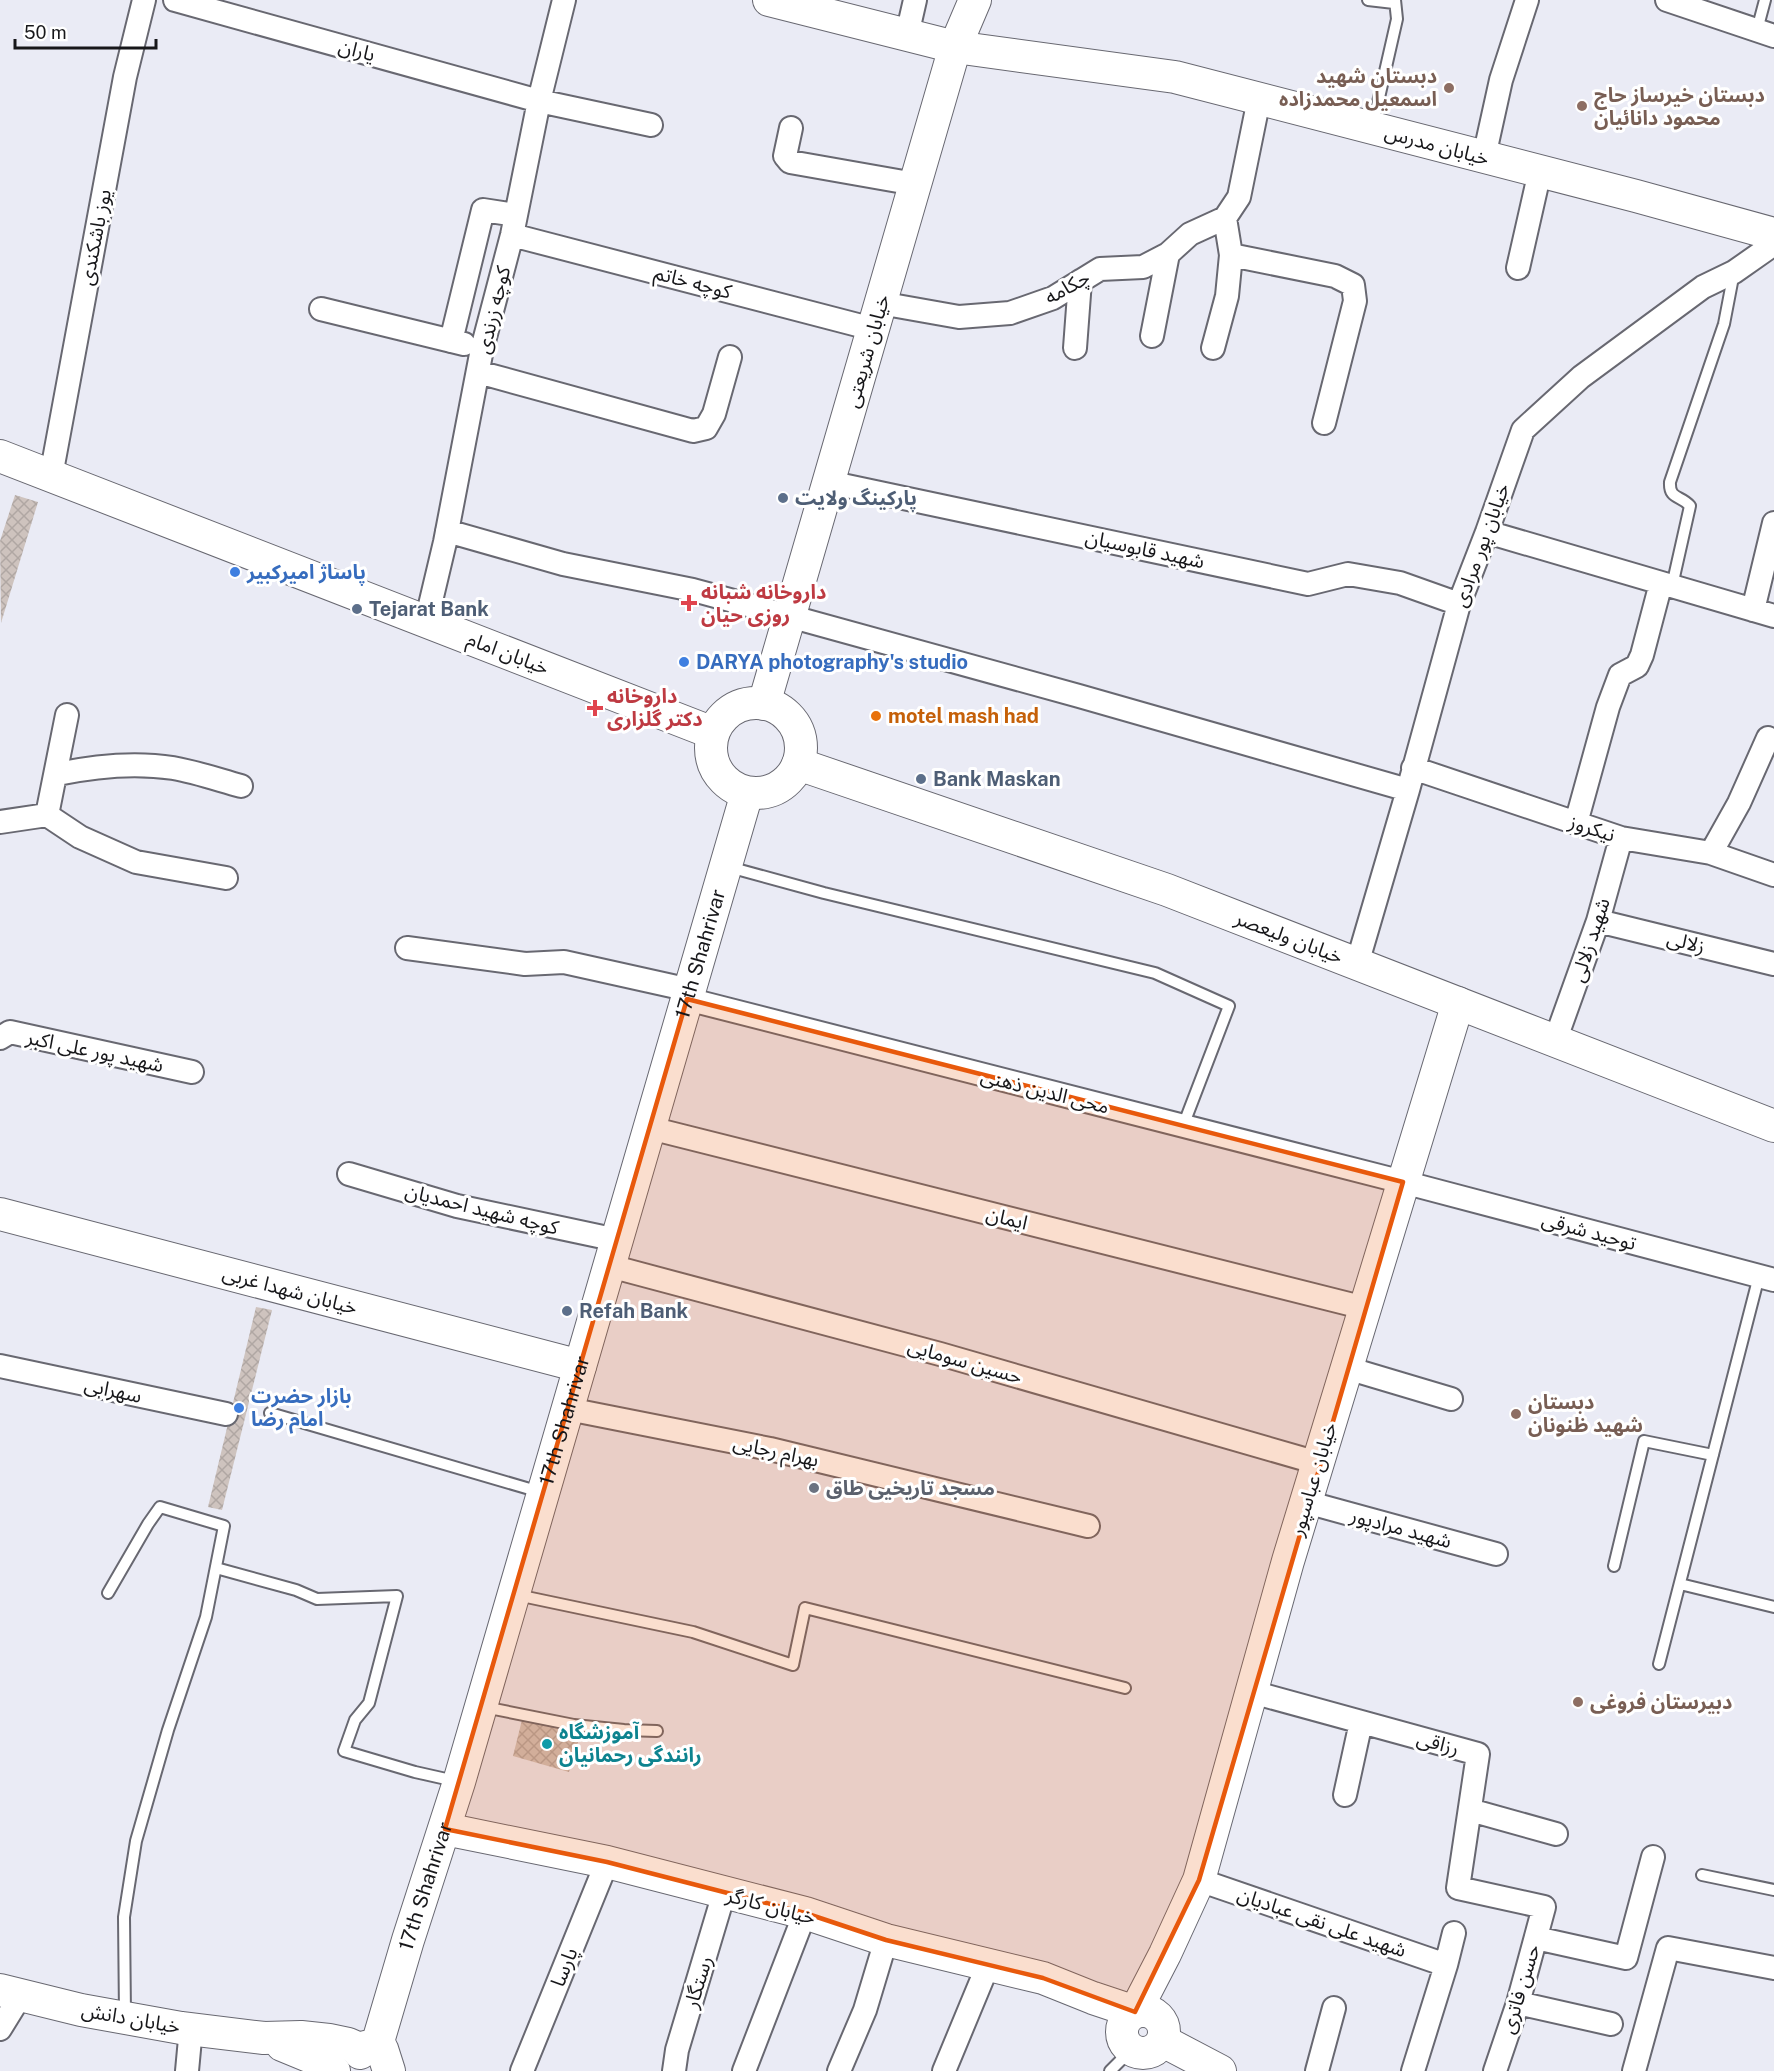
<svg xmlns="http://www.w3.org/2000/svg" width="1774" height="2071" font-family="'Public Sans','Noto Sans Arabic',sans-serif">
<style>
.building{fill:url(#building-cross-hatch)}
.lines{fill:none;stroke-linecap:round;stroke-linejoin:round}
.lane-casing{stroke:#686871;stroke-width:14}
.street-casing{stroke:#686871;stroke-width:26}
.secondary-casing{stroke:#686871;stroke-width:34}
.lane{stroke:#fff;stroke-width:10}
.street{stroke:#fff;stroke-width:22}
.secondary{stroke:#fff;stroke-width:32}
.marked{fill:#e8590c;fill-opacity:0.2;stroke:#e8590c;stroke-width:4.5;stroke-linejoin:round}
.education-dot{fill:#8d6e63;stroke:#fff;stroke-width:2}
.service-dot{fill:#5c6f8a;stroke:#fff;stroke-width:2}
.shop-dot{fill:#3f7fe0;stroke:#fff;stroke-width:2}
.health-dot{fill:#e0444e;stroke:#fff;stroke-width:2}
.food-dot{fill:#e8710a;stroke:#fff;stroke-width:2}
.worship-dot{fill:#6b7280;stroke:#fff;stroke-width:2}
.culture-dot{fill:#0f9aa8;stroke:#fff;stroke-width:2}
.labels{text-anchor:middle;stroke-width:6;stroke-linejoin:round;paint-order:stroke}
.street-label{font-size:20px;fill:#17171a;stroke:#fff}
.education-label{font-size:20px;font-weight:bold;fill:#785e54;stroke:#fff;text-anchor:start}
.service-label{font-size:20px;font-weight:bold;fill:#4e5e75;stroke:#fff;text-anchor:start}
.shop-label{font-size:20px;font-weight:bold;fill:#366cbe;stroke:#fff;text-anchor:start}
.health-label{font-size:20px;font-weight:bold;fill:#be3a42;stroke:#fff;text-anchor:start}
.food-label{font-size:20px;font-weight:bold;fill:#c56008;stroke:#fff;text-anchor:start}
.worship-label{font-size:20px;font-weight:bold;fill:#5b616d;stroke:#fff;text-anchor:start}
.culture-label{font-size:20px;font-weight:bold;fill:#0d838f;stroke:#fff;text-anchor:start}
</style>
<defs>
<pattern id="building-cross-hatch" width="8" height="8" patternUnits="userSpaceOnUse" patternTransform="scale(1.5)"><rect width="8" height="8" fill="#cec3be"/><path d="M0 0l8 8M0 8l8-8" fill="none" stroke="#b0a7a3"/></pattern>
</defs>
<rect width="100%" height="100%" fill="#eaebf5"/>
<!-- building -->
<path class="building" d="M 15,495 L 38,502 L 1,623 L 0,541 Z
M 256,1307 L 272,1310 L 222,1510 L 208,1507 Z
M 523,1716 L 581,1732 L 569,1772 L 513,1756 Z"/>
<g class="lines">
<!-- lane casing -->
<g class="lane-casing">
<path id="lane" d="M 1368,0 L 1394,3
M 1757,30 L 1765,0
M 1373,124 L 1397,19 L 1395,0
M 1672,586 L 1690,506 C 1681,495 1669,500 1670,482 L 1724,324 L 1734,272
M 729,867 L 824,893 L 1155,973 L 1229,1006 L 1183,1126
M 270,1413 L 540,1492
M 1614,1566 L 1644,1441 L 1713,1455
M 216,1568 L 296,1590 L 317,1599 L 397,1596 L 369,1703 L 355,1720 L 344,1751 L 415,1772 L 455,1781
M 1680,1584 L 1774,1607
M 108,1593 L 148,1524 L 160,1507 L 224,1526 L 206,1617 L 168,1730 L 136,1841 L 124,1917 L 125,2015
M 517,1595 L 693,1632 L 793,1665 L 805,1608 L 1125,1688
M 1659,1664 L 1759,1276
M 484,1707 L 574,1725 L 624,1730 L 657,1731
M 1702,1875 L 1774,1890
M 1110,2071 L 1124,2057"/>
</g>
<!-- street casing -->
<g class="street-casing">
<path id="street" d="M 175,0 L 539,101 L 651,125
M 1667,0 L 1774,36
M 907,35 L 915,0
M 791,128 L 785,156 L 790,162 L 915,184
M 1484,157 L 1501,80 L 1527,0
M 512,235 L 873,329
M 1231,255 L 1335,276 L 1353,285 L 1355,301 L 1324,423
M 1518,268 L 1540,171
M 880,303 L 959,317 L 1010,313 L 1053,298 L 1100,269 L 1143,267 L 1168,254 L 1190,234 L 1225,218 L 1239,197 L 1259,99
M 321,309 L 464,344
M 1152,336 L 1168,254
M 451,341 L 483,210 L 516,215
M 1075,348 L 1080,281
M 1213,348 L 1227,296 L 1231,255 L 1225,218
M 478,372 L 693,431 L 706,428 L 714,414 L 730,357
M 51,476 L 125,77 L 144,0
M 828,482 L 1308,584 L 1348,574 L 1400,583 L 1459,604
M 447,531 L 563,564 L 693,590 L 789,616 L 1079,696 L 1408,790
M 1487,532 L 1774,616
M 1753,610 L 1774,523
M 426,622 L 445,542 L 482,349 L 512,235 L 539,101 L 564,0
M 1413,768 L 1621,838 L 1711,853 L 1774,875
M 57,774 C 95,766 135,762 173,768 C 196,772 219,780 241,786
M 47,815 L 67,715
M 0,822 L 47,815 L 80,837 L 136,862 L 226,878
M 1576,823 L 1608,707 L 1620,675 L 1637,666 L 1642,655 L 1661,583
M 1711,853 L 1739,803 L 1768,738
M 1598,921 L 1774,964
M 407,948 L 525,964 L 564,962 L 690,990
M 1357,964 L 1408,790 L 1459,604 L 1487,532 L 1523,430 L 1581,377 L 1703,287 L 1734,272 L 1774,244
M 687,999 L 1403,1182 L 1774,1280
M 0,1038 L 10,1032 L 192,1072
M 1555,1041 L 1598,921 L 1621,838
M 650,1128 L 1365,1308
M 349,1174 L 457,1206 L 617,1240
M 610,1266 L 940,1354 L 1318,1463
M 0,1366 L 226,1414
M 1347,1368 L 1451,1399
M 568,1409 L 770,1449 L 1088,1526
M 1306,1502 L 1496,1554
M 1252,1692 L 1478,1754 L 1458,1888 L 1544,1907 L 1518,2003 L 1495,2071
M 1345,1795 L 1361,1722
M 1470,1810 L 1556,1834
M 1199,1880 L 1446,1965
M 1536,1938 L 1626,1958 L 1653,1857
M 1518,2003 L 1611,2024
M 0,2029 L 21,1995
M 187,2071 L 191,2028
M 522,2071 L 607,1862
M 674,2071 L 677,2050 L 724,1893
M 744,2071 L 805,1913
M 839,2071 L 865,2010 L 886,1940
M 944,2071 L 988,1965
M 1317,2071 L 1334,2008
M 1413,2071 L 1446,1965 L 1454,1933
M 1634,2071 L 1668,1948 L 1774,1968"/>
</g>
<!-- secondary casing -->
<g class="secondary-casing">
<g id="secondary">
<path d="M 769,0 L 955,47 L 1175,77 L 1636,196 L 1774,234"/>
<path d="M 0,456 L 713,733"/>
<circle cx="756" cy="748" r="45"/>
<path d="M 764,704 L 955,47 L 975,0"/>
<path d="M 798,764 L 1167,890 L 1774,1126"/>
<path d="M 0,1214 L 580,1366"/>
<path d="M 445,1829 L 607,1862 L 805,1913 L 886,1940 L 1043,1978 L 1093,1998 L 1135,2012 L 1165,1954 L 1199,1880 L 1288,1561 L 1458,1003"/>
<path d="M 0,1990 L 81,2010 L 181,2028 L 264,2038 L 301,2037 L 329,2040 L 348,2044 L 362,2050"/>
<circle cx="1143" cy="2032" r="21"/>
<path d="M 1163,2041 L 1220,2071"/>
<path d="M 282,2045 L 316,2059 L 334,2071"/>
<path id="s1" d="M 377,2045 L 408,1940 L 459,1782 L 747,793"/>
<path d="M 360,2053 L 365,2047 L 377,2045 L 382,2049 L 389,2071"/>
</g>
</g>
<!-- lane -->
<use href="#lane" class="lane"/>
<!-- street -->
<use href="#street" class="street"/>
<!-- secondary -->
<use href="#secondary" class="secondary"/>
</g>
<!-- marked area -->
<path class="marked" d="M 687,999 L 1403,1182 L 1199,1880 L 1135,2012 L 1043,1978 L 886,1940 L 805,1913 L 607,1862 L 445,1829 Z"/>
<!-- markers -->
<g class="education-dot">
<circle cx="1449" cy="88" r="6"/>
<circle cx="1582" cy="106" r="6"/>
<circle cx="1516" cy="1414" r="6"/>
<circle cx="1578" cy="1702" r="6"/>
</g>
<g class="service-dot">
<circle cx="783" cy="498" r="6"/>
<circle cx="357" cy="609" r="6"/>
<circle cx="921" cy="779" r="6"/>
<circle cx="567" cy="1311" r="6"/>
</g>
<g class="shop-dot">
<circle cx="235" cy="572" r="6"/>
<circle cx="684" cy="662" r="6"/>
<circle cx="239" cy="1408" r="6"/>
</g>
<g class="health-dot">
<path d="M686 594h6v6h6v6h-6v6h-6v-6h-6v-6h6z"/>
<path d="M592 699h6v6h6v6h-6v6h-6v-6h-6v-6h6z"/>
</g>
<circle class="food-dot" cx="876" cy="716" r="6"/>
<circle class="worship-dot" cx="814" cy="1488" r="6"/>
<circle class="culture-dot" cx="547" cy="1744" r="6"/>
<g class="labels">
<!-- street labels -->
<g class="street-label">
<text transform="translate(357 50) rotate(15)" y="7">یاران</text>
<text transform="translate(1437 145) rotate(15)" y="7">خیابان مدرس</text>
<text transform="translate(95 237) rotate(-79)" y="7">یوز باشکندی</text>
<text transform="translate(693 282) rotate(15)" y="7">کوچه خاتم</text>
<text transform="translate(1067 287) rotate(-29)" y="7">چکامه</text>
<text transform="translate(493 310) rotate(-76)" y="7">کوچه زرندی</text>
<text transform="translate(867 351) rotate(-74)" y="7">خیابان شریعتی</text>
<text transform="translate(1481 545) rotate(-70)" y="7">خیابان پور مرادی</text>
<text transform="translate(1145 549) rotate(12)" y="7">شهید قابوسیان</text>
<text transform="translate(508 653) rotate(21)" y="7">خیابان امام</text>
<text transform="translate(1592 828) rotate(18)" y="7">نیکروز</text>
<text transform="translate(1289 937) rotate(21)" y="7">خیابان ولیعصر</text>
<text transform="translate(1590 940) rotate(-72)" y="7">شهید زلالی</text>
<text transform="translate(1686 942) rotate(14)" y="7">زلالی</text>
<text dy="7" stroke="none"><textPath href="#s1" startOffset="1138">17th Shahrivar</textPath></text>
<text transform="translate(95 1051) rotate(12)" y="7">شهید پور علی اکبر</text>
<text transform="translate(1045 1091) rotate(14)" y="7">محی الدین ذهنی</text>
<text transform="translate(482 1209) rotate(14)" y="7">کوچه شهید احمدیان</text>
<text transform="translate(1007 1218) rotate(14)" y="7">ایمان</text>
<text transform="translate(1589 1231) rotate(15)" y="7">توحید شرقی</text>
<text transform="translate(290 1290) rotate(15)" y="7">خیابان شهدا غربی</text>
<text transform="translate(965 1361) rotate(16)" y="7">حسین سومایی</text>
<text transform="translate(113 1390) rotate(12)" y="7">سهرابی</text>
<text dy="7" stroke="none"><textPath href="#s1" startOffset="652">17th Shahrivar</textPath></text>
<text transform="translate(776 1451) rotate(12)" y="7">بهرام رجایی</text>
<text transform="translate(1313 1479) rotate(-73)" y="7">خیابان عباسپور</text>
<text transform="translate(1401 1528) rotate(15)" y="7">شهید مرادپور</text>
<text transform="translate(1438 1743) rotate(15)" y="7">رزاقی</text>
<text dy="7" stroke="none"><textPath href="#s1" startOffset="166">17th Shahrivar</textPath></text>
<text transform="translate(771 1906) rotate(15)" y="7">خیابان کارگر</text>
<text transform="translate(1322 1922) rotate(19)" y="7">شهید علی نقی عبادیان</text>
<text transform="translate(564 1967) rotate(-68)" y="7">پارسا</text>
<text transform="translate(698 1982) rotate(-73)" y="7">رستگار</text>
<text transform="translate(1520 1989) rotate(-73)" y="7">حسن فاتری</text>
<text transform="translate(131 2018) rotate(10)" y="7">خیابان دانش</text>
</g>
<!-- education labels -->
<g class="education-label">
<text x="1437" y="83" text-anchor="end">دبستان شهید<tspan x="1437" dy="23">اسمعیل محمدزاده</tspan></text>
<text x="1594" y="102">دبستان خیرساز حاج<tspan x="1594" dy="23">محمود دانائیان</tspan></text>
<text x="1528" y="1409">دبستان<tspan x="1528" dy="23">شهید ظنونان</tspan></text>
<text x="1590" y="1709">دبیرستان فروغی</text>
</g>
<!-- service labels -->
<g class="service-label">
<text x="795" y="505">پارکینگ ولایت</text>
<text x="369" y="616">Tejarat Bank</text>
<text x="933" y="786">Bank Maskan</text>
<text x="579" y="1318">Refah Bank</text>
</g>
<!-- shop labels -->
<g class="shop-label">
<text x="247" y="579">پاساژ امیرکبیر</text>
<text x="696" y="669">DARYA photography's studio</text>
<text x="251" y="1403">بازار حضرت<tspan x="251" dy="23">امام رضا</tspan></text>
</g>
<!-- health labels -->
<g class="health-label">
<text x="701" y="599">داروخانه شبانه<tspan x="701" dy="23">روزی حیان</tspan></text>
<text x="607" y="703">داروخانه<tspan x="607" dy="23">دکتر گلزاری</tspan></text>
</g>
<!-- food labels -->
<g class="food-label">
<text x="888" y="723">motel mash had</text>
</g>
<!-- worship labels -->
<g class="worship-label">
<text x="826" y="1495">مسجد تاریخیی طاق</text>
</g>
<!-- culture labels -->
<g class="culture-label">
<text x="559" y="1739">آموزشگاه<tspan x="559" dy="23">رانندگی رحمانیان</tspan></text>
</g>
</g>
<!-- scale -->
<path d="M15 39v9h141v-9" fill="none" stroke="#17171a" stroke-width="3"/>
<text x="24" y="39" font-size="18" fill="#17171a" stroke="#ffffff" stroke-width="4.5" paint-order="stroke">50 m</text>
</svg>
